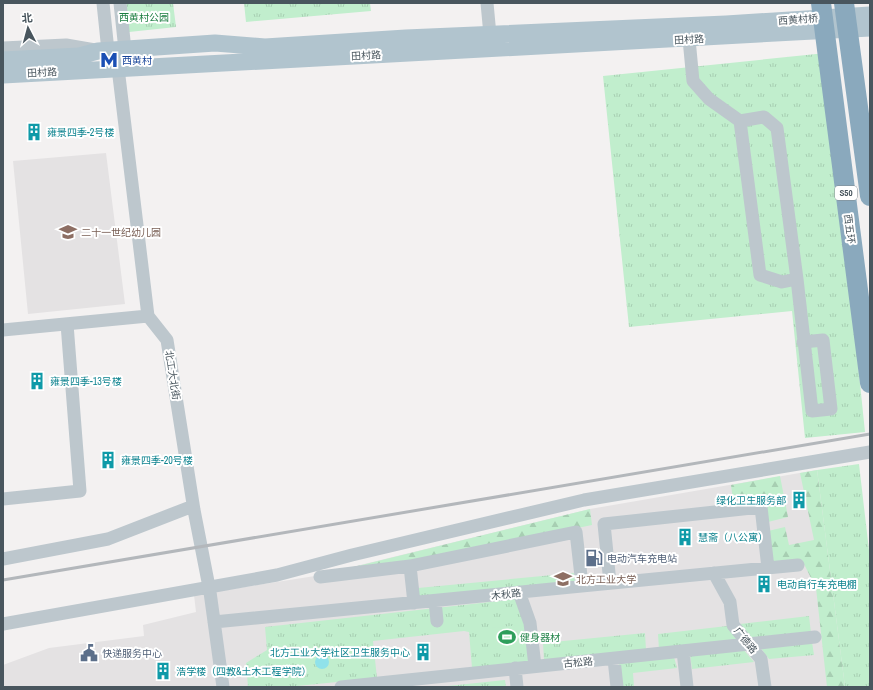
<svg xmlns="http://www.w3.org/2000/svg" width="873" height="690" font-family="'Archivo Narrow','Noto Sans SC',sans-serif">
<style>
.education{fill:#e4e2e3}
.grass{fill:url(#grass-tufts)}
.forest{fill:url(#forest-firs)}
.garden{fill:#c1eecd}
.water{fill:#90e2ea}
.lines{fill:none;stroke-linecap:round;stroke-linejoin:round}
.minor{stroke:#bdc7cd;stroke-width:13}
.major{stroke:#b1c4ce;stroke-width:17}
.highway{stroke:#8aa9bd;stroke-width:20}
.rail{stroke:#b3b7bb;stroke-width:3}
.labels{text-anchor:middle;stroke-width:4;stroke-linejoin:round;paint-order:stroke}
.shield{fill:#fff;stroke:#80898e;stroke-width:1}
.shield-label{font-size:9px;font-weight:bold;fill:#49565e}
.park-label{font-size:10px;fill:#1b7e40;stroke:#fff}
.street-label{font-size:10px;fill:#49565e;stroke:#fff}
.transit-label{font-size:10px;fill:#164399;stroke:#fff;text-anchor:start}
.culture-label{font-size:10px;fill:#0d838f;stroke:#fff;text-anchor:start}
.education-label{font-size:10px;fill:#785e54;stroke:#fff;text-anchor:start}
.service-label{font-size:10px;fill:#4e5e75;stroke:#fff;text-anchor:start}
.leisure-label{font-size:10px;fill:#27864d;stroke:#fff;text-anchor:start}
</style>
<defs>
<pattern id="grass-tufts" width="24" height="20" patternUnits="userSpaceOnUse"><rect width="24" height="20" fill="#c1eecd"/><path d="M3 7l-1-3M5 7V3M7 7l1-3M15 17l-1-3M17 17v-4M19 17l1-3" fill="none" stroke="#a7ceb2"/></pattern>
<pattern id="forest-firs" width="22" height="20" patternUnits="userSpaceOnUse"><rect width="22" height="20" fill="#c1eecd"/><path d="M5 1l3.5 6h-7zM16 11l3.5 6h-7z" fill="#a7ceb2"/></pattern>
</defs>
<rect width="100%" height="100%" fill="#f3f1f1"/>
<!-- education -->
<path class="education" d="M 106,153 L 125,304 L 28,314 L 13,161 Z
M 817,470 L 845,687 L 3,687 L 3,665 L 49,648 L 144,636 L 143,625 L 196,612 L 194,595 L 315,576 L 590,509 Z"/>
<!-- grass -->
<path class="grass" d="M 126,3 L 173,3 L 176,27 L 129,32 Z
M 244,3 L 370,3 L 371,11 L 246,22 Z
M 826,53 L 865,432 L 805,438 L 792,311 L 629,327 L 603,76 Z
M 859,464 L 870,559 L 870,687 L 845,687 L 817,470 Z
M 574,573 L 575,582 L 419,598 L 418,588 Z
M 516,599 L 525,623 L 529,662 L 472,668 L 469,632 L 464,631 L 373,641 L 377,678 L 287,687 L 248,687 L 246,663 L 267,650 L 265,627 Z
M 809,616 L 811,633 L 753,639 L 740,624 Z
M 727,626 L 738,641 L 659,650 L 658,634 Z
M 645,633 L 646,650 L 544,660 L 543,643 Z
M 812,642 L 814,655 L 769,659 L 760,647 Z
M 743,649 L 754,662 L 692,669 L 690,654 Z
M 674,657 L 677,668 L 633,673 L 634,687 L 621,687 L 619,662 Z
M 505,680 L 506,687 L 438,687 Z"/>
<!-- forest -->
<path class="forest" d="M 817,470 L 845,687 L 827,687 L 816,588 L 802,560 L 772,563 L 768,531 L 785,527 L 789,545 L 814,540 L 800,473 Z
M 780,476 L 788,517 L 768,522 L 763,495 L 733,500 L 731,485 Z
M 590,509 L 592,525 L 410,563 L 325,574 Z"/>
<!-- garden -->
<path class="garden" d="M 519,625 L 521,646 L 494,649 L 492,628 Z"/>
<!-- water -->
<path class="water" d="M315 662a7 7 0 1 1 14 0a7 7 0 1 1-14 0Z"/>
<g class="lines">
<!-- minor -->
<path class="minor" d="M 103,3 L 108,51 L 118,68 L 148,316 L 167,340 L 194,510 L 210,592 L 223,687
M 120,3 L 125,50 L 123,57
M 487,3 L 490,35
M 689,39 L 693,81 L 709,99 L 740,121 L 760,275 L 782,282 L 797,279 L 777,128 L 764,117 L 740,121
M 3,48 L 66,45 L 95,50
M 797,279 L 812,411 L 831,409 L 823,340 L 803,342
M 3,330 L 148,316
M 3,499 L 80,491 L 67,324
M 3,559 L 108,539 L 193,506
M 410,566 L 414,603
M 714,573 L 730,602 L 733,625 L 761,659 L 765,687
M 320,577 L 410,566 L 576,532 L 582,585
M 610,583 L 604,524 L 761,507 L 768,568
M 519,592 L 530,623 L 535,666
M 435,601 L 437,621
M 214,622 L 798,565
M 3,624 L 277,575 L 352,555 L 584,500 L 870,452
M 683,651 L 687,687
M 614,659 L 617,687
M 515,668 L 517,687
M 341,687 L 815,637"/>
<!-- major -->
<path class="major" d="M 3,60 L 79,56 L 98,51 L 215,43 L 265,47 L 406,38 L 726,24 L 870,15
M 3,75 L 870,28"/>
<!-- highway -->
<path class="highway" d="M 821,3 L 870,383
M 844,3 L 870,196"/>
<!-- rail -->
<path class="rail" d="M 3,580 L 870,434"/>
</g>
<!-- icons -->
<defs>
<g id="metro-bare" transform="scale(1.38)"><path d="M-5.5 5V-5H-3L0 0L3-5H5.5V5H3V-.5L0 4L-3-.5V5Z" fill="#1a4fb4" stroke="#fff" stroke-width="2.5" paint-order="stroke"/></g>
<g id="building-bare" transform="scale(1.38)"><path d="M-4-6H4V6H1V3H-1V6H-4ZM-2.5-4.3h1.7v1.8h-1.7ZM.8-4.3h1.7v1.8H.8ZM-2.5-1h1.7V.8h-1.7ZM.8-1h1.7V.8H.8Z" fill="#0f9aa8" stroke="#fff" stroke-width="2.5" paint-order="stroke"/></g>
<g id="school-bare" transform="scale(1.38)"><path d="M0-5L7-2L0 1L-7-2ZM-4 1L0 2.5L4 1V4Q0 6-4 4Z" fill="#8d6e63" stroke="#fff" stroke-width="2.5" paint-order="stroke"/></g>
<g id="fuel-bare" transform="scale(1.38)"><path d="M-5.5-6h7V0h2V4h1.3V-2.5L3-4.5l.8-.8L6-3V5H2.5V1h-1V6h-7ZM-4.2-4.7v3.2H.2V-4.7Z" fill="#5c6f8a" stroke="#fff" stroke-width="2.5" paint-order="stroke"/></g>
<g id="university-bare" transform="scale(1.38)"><path d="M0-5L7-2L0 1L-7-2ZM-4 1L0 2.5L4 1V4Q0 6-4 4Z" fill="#8d6e63" stroke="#fff" stroke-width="2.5" paint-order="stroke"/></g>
<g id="stadium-bare" transform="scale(1.38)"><path d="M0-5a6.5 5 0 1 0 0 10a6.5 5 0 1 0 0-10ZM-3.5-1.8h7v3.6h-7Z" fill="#2e9e5b" stroke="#fff" stroke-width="2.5" paint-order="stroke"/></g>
<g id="civic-bare" transform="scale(1.38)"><path d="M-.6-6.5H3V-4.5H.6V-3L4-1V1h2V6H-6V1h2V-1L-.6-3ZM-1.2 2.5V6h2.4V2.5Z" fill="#5c6f8a" stroke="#fff" stroke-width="2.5" paint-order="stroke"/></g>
</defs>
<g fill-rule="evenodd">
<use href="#metro-bare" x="109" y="60"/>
<use href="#building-bare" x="34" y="132"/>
<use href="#school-bare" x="68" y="232"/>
<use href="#building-bare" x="37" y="381"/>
<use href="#building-bare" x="108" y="460"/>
<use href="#building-bare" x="799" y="500"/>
<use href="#building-bare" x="685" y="537"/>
<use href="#fuel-bare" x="594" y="558"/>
<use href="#university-bare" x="563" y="579"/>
<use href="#building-bare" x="764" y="584"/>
<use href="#stadium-bare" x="507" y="637"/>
<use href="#building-bare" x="423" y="652"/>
<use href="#civic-bare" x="89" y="653"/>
<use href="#building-bare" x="163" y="671"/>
</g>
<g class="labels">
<!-- shield labels -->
<rect class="shield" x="835" y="186" width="22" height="14" rx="3"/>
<g class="shield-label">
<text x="846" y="196">S50</text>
</g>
<!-- park labels -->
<g class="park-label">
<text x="144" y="21">西黄村公园</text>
</g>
<!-- street labels -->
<g class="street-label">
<text transform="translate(798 19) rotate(-4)" y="4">西黄村桥</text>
<text transform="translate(689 39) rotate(-3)" y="4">田村路</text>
<text transform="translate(366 55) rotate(-3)" y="4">田村路</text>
<text transform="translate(42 72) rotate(-3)" y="4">田村路</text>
<text transform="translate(850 229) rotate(83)" y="4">西五环</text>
<text transform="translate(173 375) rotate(81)" y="4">北工大北街</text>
<text transform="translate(506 594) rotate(-7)" y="4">木秋路</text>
<text transform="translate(746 640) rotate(51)" y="4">广德路</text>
<text transform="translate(578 662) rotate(-5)" y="4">古松路</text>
</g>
<!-- transit labels -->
<g class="transit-label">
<text x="122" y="64">西黄村</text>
</g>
<!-- culture labels -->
<g class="culture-label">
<text x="47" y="136">雍景四季-2号楼</text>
<text x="50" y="385">雍景四季-13号楼</text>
<text x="121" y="464">雍景四季-20号楼</text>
<text x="786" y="504" text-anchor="end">绿化卫生服务部</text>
<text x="698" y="541">慧斋（八公寓）</text>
<text x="777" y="588">电动自行车充电棚</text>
<text x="410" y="656" text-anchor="end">北方工业大学社区卫生服务中心</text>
<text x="176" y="675">浩学楼（四教&amp;土木工程学院）</text>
</g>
<!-- education labels -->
<g class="education-label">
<text x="81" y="236">二十一世纪幼儿园</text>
<text x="576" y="583">北方工业大学</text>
</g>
<!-- service labels -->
<g class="service-label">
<text x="607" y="562">电动汽车充电站</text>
<text x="102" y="657">快递服务中心</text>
</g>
<!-- leisure labels -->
<g class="leisure-label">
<text x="520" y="641">健身器材</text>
</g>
</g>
<!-- border -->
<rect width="873" height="690" fill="none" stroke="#49565e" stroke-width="8"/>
<!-- north arrow -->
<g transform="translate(28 28) rotate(354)" stroke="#ffffff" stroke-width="3" paint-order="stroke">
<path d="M0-3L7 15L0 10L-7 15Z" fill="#49565e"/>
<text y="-6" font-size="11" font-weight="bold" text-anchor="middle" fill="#49565e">北</text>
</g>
</svg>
